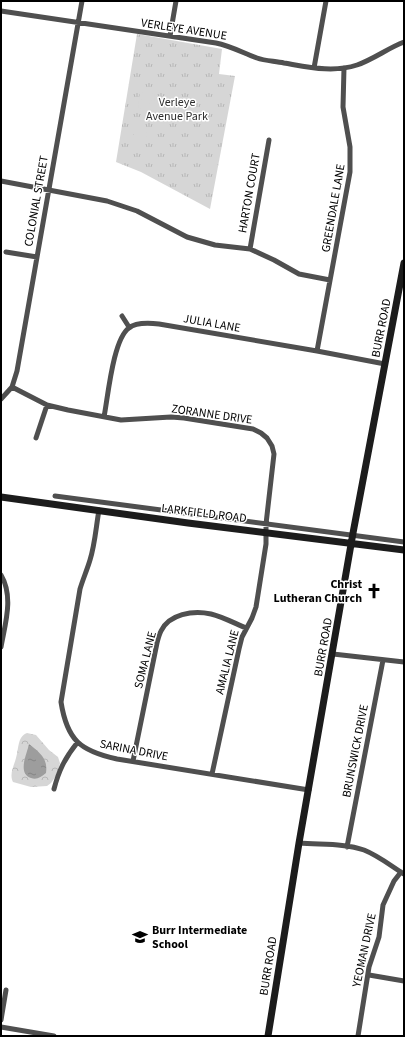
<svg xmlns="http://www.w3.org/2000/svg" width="405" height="1037" font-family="'Source Sans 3',sans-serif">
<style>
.grass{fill:url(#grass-tufts)}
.forest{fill:url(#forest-crowns)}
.pitch{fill:#d6d6d6}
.water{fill:url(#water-ripples)}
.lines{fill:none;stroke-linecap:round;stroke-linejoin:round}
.street{stroke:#4f4f4f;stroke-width:5}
.secondary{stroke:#1c1c1c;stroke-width:7}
.labels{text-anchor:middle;stroke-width:3;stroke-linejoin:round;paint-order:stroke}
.street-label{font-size:12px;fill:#000;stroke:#fff}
.park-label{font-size:12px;fill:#2d2d2d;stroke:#fff}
.poi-label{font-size:12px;font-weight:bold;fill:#000;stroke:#fff;text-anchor:end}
</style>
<defs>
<pattern id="grass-tufts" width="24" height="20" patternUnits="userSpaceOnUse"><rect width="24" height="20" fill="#d6d6d6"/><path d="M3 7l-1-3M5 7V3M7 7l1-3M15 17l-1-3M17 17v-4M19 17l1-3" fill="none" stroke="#b6b6b6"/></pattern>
<pattern id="forest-crowns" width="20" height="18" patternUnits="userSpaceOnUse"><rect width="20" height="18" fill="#d6d6d6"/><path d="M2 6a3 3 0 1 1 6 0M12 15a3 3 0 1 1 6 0" fill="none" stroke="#b6b6b6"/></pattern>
<pattern id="water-ripples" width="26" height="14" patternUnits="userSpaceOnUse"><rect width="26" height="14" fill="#9d9d9d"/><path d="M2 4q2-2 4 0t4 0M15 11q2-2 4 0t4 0" fill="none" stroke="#858585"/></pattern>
</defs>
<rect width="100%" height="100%" fill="#fff"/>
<!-- grass -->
<path class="grass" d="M 137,34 L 222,49 L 219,74 L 235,76 L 210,209 L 141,172 L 116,162 Z"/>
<!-- forest -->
<path class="forest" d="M 27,733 L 36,735 L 49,750 L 58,757 L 60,763 L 59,767 L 56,776 L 51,783 L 47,786 L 31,787 L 13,782 C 9,774 14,766 16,758 C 19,749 17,737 27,733 Z"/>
<!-- pitch -->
<path class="pitch" d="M 140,92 L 155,94 L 154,101 L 139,99 Z
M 139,101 L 154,104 L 153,110 L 138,108 Z
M 134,129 L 147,130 L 146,138 L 134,137 Z"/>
<!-- water -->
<path class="water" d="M 29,744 C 40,753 48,758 46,773 C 41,777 37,780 31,778 C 17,773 27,754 29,744 Z"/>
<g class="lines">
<!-- street -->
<path class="street" d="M 1,11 L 216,43 C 231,46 243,53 257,58 C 265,61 275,61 284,63 C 308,67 333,73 357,65 C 374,59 388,48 404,42
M 170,36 L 176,1
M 314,68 L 326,1
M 1,181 L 107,201 L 137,211 L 187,237 L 215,245 L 250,249 L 274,260 L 299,274 L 330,280
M 250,249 L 269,140
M 6,252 L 37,257
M 122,316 L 129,327
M 317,351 L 350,172 L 350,147 L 343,107 L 344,68
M 12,387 L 47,405 L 68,410 L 121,420 L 171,417 L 184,418 L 253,429 L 261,433 L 267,438 L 272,446 L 274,454 L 266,524 L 266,544 L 256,607 L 252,618 L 242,637 L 239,649 L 212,774
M 1,399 L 12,387 L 17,371 L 82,1
M 104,417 C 108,397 113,339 129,328 C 136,322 150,323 159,324 L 317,351 L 385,364
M 36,438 L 47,405
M 55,496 L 404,542
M 99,510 C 96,527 95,544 90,560 C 87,570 83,579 80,589 L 61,702 C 67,740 80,751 117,759 L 309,790
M 1,575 C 14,597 5,624 1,647
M 333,654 L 404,662
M 133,761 L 157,643 C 158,639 159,635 161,631 C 169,614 193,610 211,614 C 223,617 234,623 246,628
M 54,789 C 59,770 65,758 77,743
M 299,843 C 320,845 344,843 364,850 C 379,856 391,866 404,874
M 347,847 L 383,660
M 369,975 L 404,981
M 1,1020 L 6,990
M 1,1027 L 54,1036
M 358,1036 L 369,967 L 379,937 L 383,905 L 394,881 L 401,872"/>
<!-- secondary -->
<path class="secondary" d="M 1,497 L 188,523 L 404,550
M 268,1036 L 299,843 L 353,533 L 404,263"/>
</g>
<!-- icons -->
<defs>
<g id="church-bare" transform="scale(1.2)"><path d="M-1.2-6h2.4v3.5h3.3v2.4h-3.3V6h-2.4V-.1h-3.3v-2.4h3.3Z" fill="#000" stroke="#fff" stroke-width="2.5" paint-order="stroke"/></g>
<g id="school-bare" transform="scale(1.2)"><path d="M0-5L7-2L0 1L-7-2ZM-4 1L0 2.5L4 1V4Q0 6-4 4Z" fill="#000" stroke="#fff" stroke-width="2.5" paint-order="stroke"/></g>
</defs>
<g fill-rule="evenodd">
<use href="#church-bare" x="374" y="591"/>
<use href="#school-bare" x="140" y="937"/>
</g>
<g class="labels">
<!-- street labels -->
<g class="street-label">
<text transform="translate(184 29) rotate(9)" y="4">VERLEYE AVENUE</text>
<text transform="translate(249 193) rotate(-80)" y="4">HARTON COURT</text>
<text transform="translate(36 201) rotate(-80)" y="4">COLONIAL STREET</text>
<text transform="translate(333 208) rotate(-80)" y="4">GREENDALE LANE</text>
<text transform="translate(212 323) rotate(10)" y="4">JULIA LANE</text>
<text transform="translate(381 328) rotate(-79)" y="4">BURR ROAD</text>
<text transform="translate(212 414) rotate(8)" y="4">ZORANNE DRIVE</text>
<text transform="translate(204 513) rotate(7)" y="4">LARKFIELD ROAD</text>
<text transform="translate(323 647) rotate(-80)" y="4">BURR ROAD</text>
<text transform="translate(145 660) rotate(-76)" y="4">SOMA LANE</text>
<text transform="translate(227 662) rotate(-76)" y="4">AMALIA LANE</text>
<text transform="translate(134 750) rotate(11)" y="4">SARINA DRIVE</text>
<text transform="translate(355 751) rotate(-79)" y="4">BRUNSWICK DRIVE</text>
<text transform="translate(364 950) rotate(-78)" y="4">YEOMAN DRIVE</text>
<text transform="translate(268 966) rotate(-81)" y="4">BURR ROAD</text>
</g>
<!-- park labels -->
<g class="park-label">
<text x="177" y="106">Verleye<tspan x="177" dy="14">Avenue Park</tspan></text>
</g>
<!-- poi labels -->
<g class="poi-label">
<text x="362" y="588">Christ<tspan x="362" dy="14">Lutheran Church</tspan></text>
<text x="152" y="934" text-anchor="start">Burr Intermediate<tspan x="152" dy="14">School</tspan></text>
</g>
</g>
<!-- border -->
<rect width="405" height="1037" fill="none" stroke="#000000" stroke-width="4"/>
</svg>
